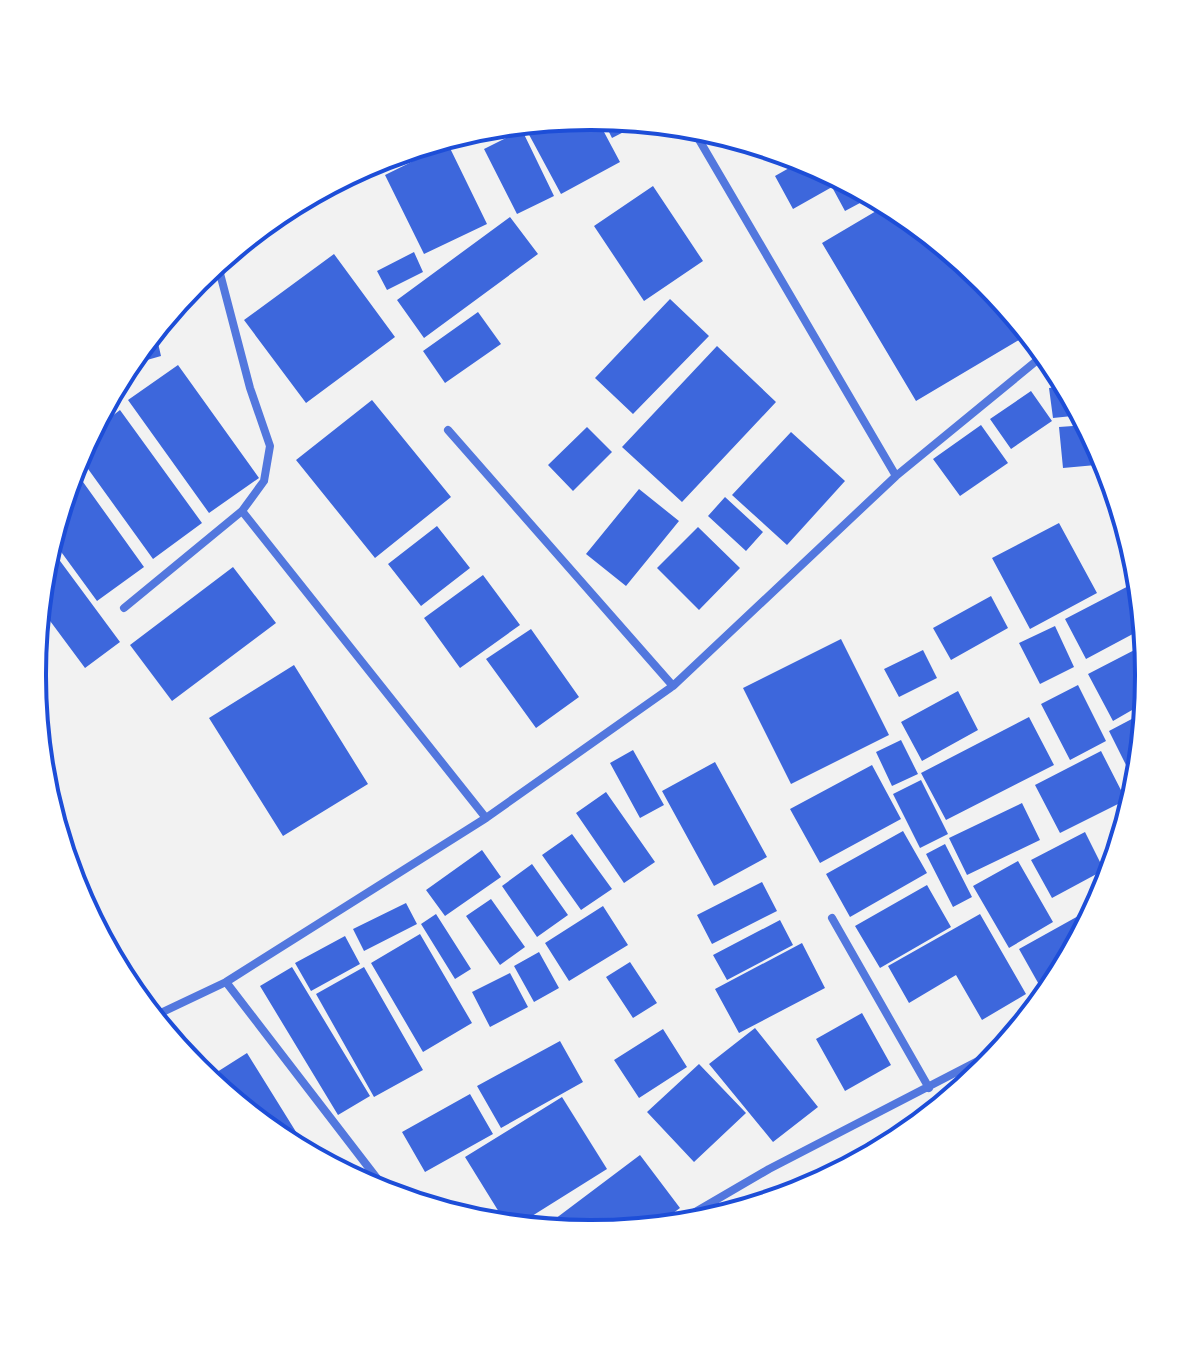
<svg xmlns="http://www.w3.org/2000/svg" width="1181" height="1350" font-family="Cabin,sans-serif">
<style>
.building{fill:#3d67dc}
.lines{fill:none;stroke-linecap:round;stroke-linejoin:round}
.minor{stroke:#5277de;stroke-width:8}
.rim{fill:none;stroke:#1d4ed8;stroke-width:4}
</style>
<rect width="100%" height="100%" fill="#f2f2f2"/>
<!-- building -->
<path class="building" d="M 591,117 L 596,117 L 620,162 L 561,194 L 526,129 L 541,121 Z
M 602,118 L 643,122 L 612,138 Z
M 519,124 L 497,135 L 493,126 Z
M 522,130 L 554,196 L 517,214 L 484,149 Z
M 449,137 L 450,139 L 392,164 L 388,156 Z
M 448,144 L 487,224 L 424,254 L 385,175 Z
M 805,159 L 825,170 L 873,196 L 845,211 L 832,187 L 793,209 L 775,176 Z
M 653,186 L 703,261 L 644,301 L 594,226 Z
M 888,204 L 901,211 L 986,280 L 1029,334 L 916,401 L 822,243 Z
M 510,217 L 538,254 L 424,338 L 397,300 Z
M 414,252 L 423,272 L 387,290 L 377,271 Z
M 334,254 L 395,337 L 306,403 L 244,320 Z
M 670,299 L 709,336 L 633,414 L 595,378 Z
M 478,312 L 501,344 L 445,383 L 423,351 Z
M 155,330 L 161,356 L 126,366 L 126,364 Z
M 717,346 L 776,402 L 682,502 L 622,447 Z
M 178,365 L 259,478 L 209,513 L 128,400 Z
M 1066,386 L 1082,415 L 1053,418 L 1049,388 Z
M 1031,391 L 1052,421 L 1011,449 L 990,419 Z
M 372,400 L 451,497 L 375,558 L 296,460 Z
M 120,410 L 202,523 L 153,559 L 78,455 L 90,433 Z
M 981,425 L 1008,463 L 960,496 L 933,459 Z
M 1087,425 L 1107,464 L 1063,468 L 1059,427 Z
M 587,427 L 612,452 L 573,491 L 548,465 Z
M 791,432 L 845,481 L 787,545 L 732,495 Z
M 73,468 L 144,567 L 97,601 L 51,538 Z
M 639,489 L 679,521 L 626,586 L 586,554 Z
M 725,497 L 763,532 L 746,551 L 708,516 Z
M 1059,523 L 1097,593 L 1030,629 L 992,558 Z
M 437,526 L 470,568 L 421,606 L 388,564 Z
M 698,527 L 740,568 L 699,610 L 657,568 Z
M 49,546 L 120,642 L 85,668 L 39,606 L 43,566 Z
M 233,567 L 276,623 L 172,701 L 130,645 Z
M 483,575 L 520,625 L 460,668 L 424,618 Z
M 1140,580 L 1144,628 L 1086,659 L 1065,619 Z
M 991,596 L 1008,628 L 951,660 L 933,628 Z
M 1055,626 L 1074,667 L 1040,684 L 1019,643 Z
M 531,629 L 579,697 L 536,728 L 486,659 Z
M 841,639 L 889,735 L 791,784 L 743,688 Z
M 1146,644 L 1149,675 L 1146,702 L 1113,721 L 1088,674 Z
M 923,650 L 937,678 L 899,697 L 884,669 Z
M 294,665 L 368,784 L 283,836 L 209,718 Z
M 1078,685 L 1106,741 L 1070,760 L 1041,704 Z
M 958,691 L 978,730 L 922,761 L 901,722 Z
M 1145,712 L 1138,784 L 1137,787 L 1109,731 Z
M 1029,717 L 1054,765 L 946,820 L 921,773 Z
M 901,740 L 918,774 L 892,786 L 876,752 Z
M 633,750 L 664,805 L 640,818 L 610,763 Z
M 1101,751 L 1126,800 L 1060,833 L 1035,785 Z
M 715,762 L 767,857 L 714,886 L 662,791 Z
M 872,765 L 901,819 L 820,863 L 790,809 Z
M 921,780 L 948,834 L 920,848 L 893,794 Z
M 606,792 L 655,862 L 624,883 L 576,813 Z
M 1022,803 L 1040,840 L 967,875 L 949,838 Z
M 903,831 L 927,873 L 850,917 L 826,874 Z
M 1085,832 L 1104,870 L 1052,898 L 1031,860 Z
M 572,834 L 612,889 L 581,910 L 542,855 Z
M 945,844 L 972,897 L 953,907 L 926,854 Z
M 482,850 L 501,877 L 445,916 L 426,890 Z
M 1018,861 L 1053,922 L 1009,948 L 973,886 Z
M 532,864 L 568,915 L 537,937 L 502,886 Z
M 762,882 L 777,911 L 712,944 L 697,915 Z
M 927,885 L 951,927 L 880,968 L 855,926 Z
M 491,899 L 525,947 L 500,965 L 466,916 Z
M 406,903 L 417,924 L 364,951 L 353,929 Z
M 1098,905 L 1055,986 L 1046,997 L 1019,949 Z
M 603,906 L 628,945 L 569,981 L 545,943 Z
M 436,914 L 471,969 L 455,979 L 421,924 Z
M 980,914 L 1026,994 L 982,1020 L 956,975 L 909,1003 L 888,966 Z
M 780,920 L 793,945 L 727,980 L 713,955 Z
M 420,934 L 472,1023 L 423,1052 L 371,963 Z
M 345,936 L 360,964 L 311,991 L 295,963 Z
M 802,943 L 825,988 L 739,1033 L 715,989 Z
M 539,952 L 559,988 L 534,1002 L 514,966 Z
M 630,962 L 657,1003 L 633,1018 L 606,977 Z
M 292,967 L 370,1096 L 338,1115 L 260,986 Z
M 364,967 L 423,1070 L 374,1097 L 316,994 Z
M 510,973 L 528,1007 L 490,1027 L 472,992 Z
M 862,1013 L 891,1065 L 845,1091 L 816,1039 Z
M 755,1028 L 818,1107 L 773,1142 L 709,1064 Z
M 663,1029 L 687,1067 L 639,1098 L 614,1060 Z
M 560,1041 L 583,1082 L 501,1128 L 477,1086 Z
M 247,1053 L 311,1156 L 280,1139 L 206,1079 Z
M 699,1064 L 746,1113 L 694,1162 L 647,1112 Z
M 470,1094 L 493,1134 L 425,1172 L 402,1132 Z
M 562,1097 L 607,1169 L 516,1226 L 507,1225 L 465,1157 Z
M 912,1120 L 916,1127 L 900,1140 L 873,1155 L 867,1143 Z
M 640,1155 L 680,1208 L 654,1227 L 623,1230 L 620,1226 L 613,1231 L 590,1233 L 551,1230 L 547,1225 Z"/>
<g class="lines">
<!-- minor -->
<path class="minor" d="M 691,126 L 896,476
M 448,430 L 673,686
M 242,511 L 486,818
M 124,608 L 242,511 L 264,481 L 270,446 L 250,388 L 217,262
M 832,918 L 929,1088
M 226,982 L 379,1181 L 394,1196
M 152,1017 L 226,982 L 486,818 L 673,686 L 896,476 L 1046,353
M 673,1225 L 769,1169 L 1003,1048"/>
</g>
<!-- crop -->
<path d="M0 0H1181V1350H0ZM590 130H591A544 544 0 0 1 1135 674V676A544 544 0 0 1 591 1220H590A544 544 0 0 1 46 676V674A544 544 0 0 1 590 130Z" fill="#fff" fill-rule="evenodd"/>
<path class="rim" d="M590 130H591A544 544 0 0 1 1135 674V676A544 544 0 0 1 591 1220H590A544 544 0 0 1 46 676V674A544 544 0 0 1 590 130Z"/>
</svg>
